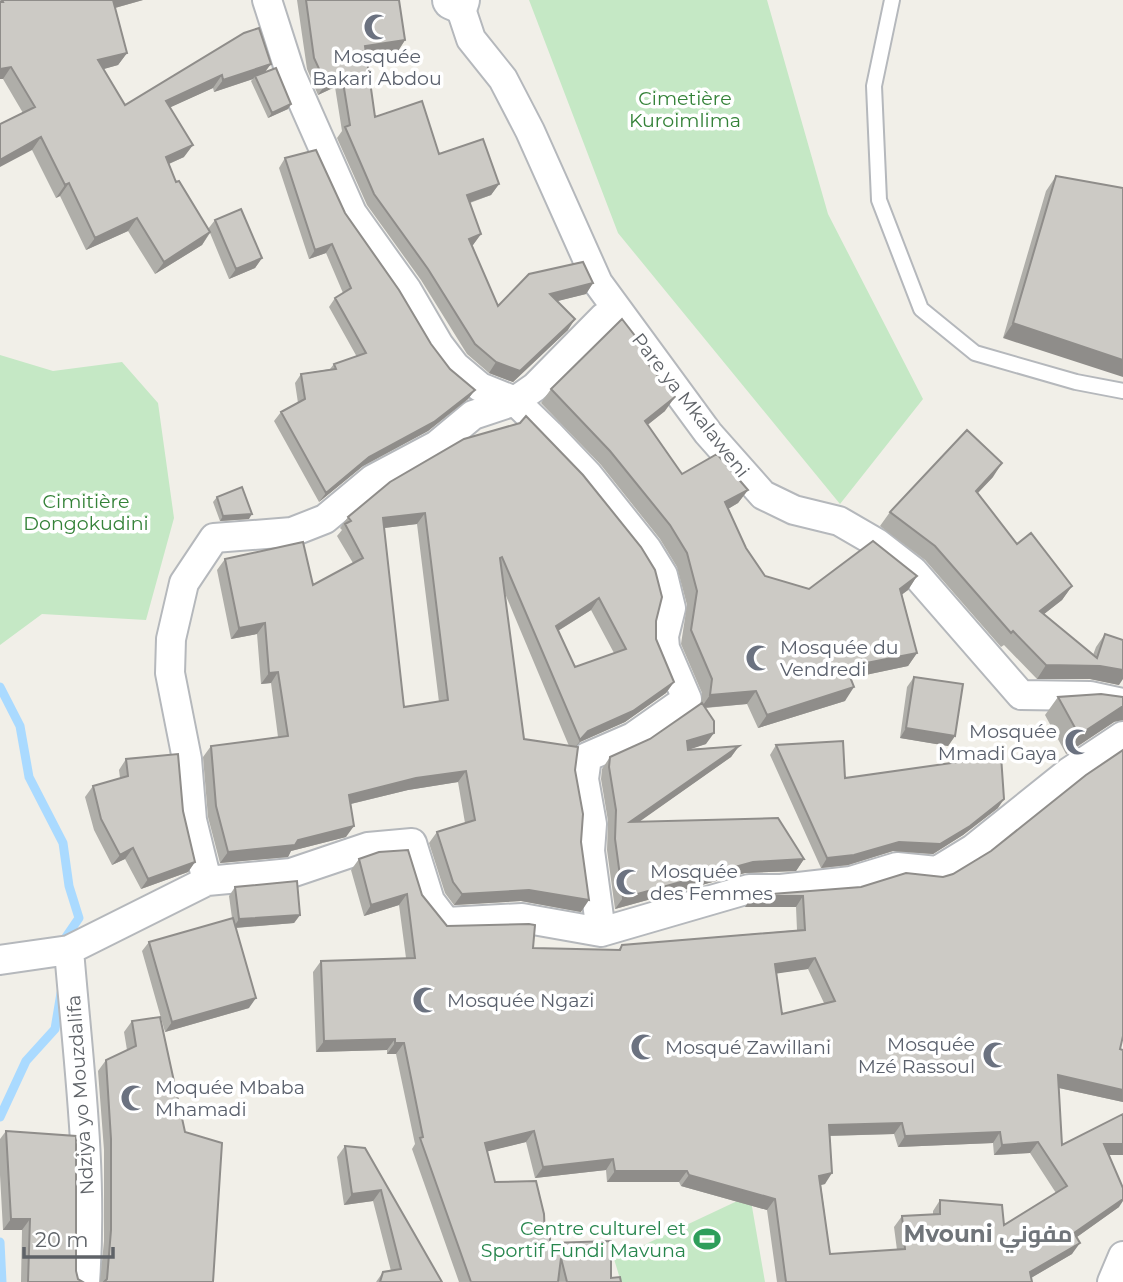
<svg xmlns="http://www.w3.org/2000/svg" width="1123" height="1282" font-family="Montserrat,Cairo,sans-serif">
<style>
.green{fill:#c5e8c5}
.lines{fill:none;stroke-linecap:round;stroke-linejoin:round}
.stream{stroke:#aadaff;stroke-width:9}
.lane-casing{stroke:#b5b8bc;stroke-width:18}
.street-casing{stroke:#b5b8bc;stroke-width:32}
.secondary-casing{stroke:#b6babf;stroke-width:42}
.lane{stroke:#fff;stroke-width:14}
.street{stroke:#fff;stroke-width:28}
.secondary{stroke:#fff;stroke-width:38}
.wall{fill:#afaea9;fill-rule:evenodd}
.shaded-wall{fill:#8f8d8a}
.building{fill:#cccac5;stroke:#8f8d8a;stroke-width:2;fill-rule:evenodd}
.labels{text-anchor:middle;stroke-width:7;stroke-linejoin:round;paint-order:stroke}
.worship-label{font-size:19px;fill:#5b616d;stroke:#fff;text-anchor:start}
.park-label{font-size:19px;fill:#348238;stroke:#fff}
.street-label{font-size:19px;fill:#5f6368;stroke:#fff}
.leisure-label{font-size:19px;fill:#27864d;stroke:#fff;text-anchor:end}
.quarter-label{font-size:23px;font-weight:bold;fill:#70757a;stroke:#fff}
</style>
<rect width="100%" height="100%" fill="#f1efe8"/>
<!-- green -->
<path class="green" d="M 529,0 L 767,0 L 828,214 L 923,399 L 840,504 L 618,233 Z
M 0,355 L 53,371 L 122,362 L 158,403 L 174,518 L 146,620 L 42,614 L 0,645 Z
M 750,1195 L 765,1282 L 621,1282 L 614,1259 Z"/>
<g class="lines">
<!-- stream -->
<path class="stream" d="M 0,687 L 20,726 L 29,777 L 63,843 L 69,886 L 79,918 L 66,937 L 68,944
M 0,1117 L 26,1061 L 55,1029 L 61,993
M 0,1242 L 2,1282"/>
<!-- lane casing -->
<g class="lane-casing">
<path id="lane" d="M 892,0 L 874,86 L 879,200 L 921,309 L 975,353 L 1076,382 L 1123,391"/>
</g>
<!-- street casing -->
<g class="street-casing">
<path id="street" d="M 267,0 L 291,75 L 352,213 L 407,290 L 439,345 L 455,366 L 480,387 L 515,401 L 549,434 L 588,475 L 647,549 L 663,575 L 671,608 L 664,636 L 665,648 L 687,699 L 633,737 L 587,757 L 584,779 L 592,824 L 590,851 L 601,932
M 459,3 L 471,39 L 503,79 L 530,131 L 598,283 L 708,433 L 763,495 L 794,510 L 839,521 L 877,543 L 913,571 L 1021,695 L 1090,696 L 1123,703
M 207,881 L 192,820 L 187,759 L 170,673 L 171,639 L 184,583 L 214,538 L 292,532 L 325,519 L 373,479 L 437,445 L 473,415 L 515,401 L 535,387 L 604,317 L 617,310
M 69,950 C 78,1060 93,1171 85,1282
M 0,960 L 69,950 L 207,881 L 291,873 L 368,847 L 412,843 L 430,901 L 446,922 L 522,918 L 601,932 L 749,889 L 781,889 L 851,881 L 897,867 L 937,871 L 973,849 L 1069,772 L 1123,736
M 1112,1282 L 1123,1256"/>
</g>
<!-- secondary casing -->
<g class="secondary-casing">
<path id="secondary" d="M 452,0 L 459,3 L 460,0"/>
</g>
<!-- lane -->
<use href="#lane" class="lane"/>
<!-- street -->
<use href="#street" class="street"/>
<!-- secondary -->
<use href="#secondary" class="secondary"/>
</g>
<!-- wall -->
<path class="wall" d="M 0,0 L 143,0 L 115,8 L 127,53 L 118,65 L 103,69 L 125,105 L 244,33 L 265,72 L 291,104 L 288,109 L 268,118 L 251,81 L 253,79 L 214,92 L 213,88 L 170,107 L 184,157 L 169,164 L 176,182 L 208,229 L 215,220 L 262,258 L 255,268 L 229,279 L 210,233 L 202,245 L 155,274 L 128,231 L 86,250 L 60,196 L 56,198 L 32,150 L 23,113 L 3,79 L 0,79 Z
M 297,0 L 399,0 L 405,40 L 398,51 L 366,55 L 375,117 L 439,154 L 499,184 L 491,195 L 470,203 L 481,234 L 472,246 L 498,306 L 593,283 L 586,294 L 557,301 L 568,330 L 513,382 L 489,373 L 467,354 L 421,280 L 367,205 L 337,138 L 342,131 L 335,87 L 318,95 L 307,69 Z
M 285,158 L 345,213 L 431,344 L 450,369 L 475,390 L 468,399 L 428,431 L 363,466 L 319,502 L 274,421 L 281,412 L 298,403 L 295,383 L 301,374 L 330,369 L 334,364 L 357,357 L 329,307 L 335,298 L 343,293 L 326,253 L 309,259 L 279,168 Z
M 1056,176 L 1123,188 L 1003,338 L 1046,191 Z
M 649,354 L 645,360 L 665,411 L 647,425 L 682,474 L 748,490 L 738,503 L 728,509 L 746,548 L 765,576 L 809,589 L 917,576 L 908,590 L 902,594 L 917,653 L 908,666 L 851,678 L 845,701 L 758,728 L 747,704 L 706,708 L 706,744 L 689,749 L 739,746 L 731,757 L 638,822 L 804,859 L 796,871 L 745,873 L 615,909 L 607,850 L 608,821 L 601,779 L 602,769 L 610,757 L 650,739 L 701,704 L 702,693 L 681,644 L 687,605 L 677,567 L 660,539 L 601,465 L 541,403 L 551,389 Z
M 993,477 L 978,493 L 1017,544 L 1072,586 L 1062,600 L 1044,614 L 1093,655 L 1096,647 L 1105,634 L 1119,685 L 1090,679 L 1037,679 L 1004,645 L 1001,647 L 925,560 L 880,526 L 890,512 Z
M 390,482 L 656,621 L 656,639 L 674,682 L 666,693 L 625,722 L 580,742 L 576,746 L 575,770 L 581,842 L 581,912 L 521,901 L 454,905 L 445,893 L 429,843 L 437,832 L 465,823 L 458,782 L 408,790 L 351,804 L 346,837 L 291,851 L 288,857 L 220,863 L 208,817 L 203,757 L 211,746 L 278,737 L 271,683 L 261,684 L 257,634 L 231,639 L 217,570 L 225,559 L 313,585 L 353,563 L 337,536 L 342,530 L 340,528 L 348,517 ZM 417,524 L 439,702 L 404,707 L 384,528 ZM 504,591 L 514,615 L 569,746 L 524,739 ZM 591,610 L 614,653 L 575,667 L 558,631 Z
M 217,497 L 249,519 L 220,521 L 213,502 Z
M 914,677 L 955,736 L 948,746 L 900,738 L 907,687 Z
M 1058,697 L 1114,722 L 1066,754 L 1045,715 Z
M 776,745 L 845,778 L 998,808 L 963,835 L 933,854 L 893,851 L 848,865 L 821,868 L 770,755 Z
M 126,759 L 183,811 L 195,862 L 188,872 L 141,889 L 125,859 L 112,865 L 94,830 L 85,797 L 93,786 L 120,778 L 119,770 Z
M 359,859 L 422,895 L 447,926 L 533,948 L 618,950 L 622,945 L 797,930 L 796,907 L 745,907 L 753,896 L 861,887 L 1120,1049 L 1123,1050 L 1123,1102 L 1059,1088 L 1062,1145 L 1123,1114 L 1123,1155 L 1108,1155 L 1119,1207 L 1077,1237 L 1072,1254 L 1031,1278 L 1032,1282 L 777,1282 L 767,1210 L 681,1186 L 679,1182 L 607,1182 L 606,1170 L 535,1178 L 526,1142 L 487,1151 L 495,1182 L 550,1243 L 611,1278 L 621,1282 L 459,1282 L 412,1149 L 415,1144 L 396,1054 L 387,1054 L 387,1050 L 316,1052 L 313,972 L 321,961 L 406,958 L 399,905 L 364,916 L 351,870 ZM 808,969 L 824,1003 L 782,1014 L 776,973 ZM 894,1134 L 898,1147 L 993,1143 L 994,1155 L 1030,1153 L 1056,1193 L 1004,1225 L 940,1200 L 933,1211 L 933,1215 L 902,1216 L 894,1227 L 897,1250 L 830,1254 L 821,1185 L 825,1184 L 830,1136 Z
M 235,887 L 300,915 L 294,923 L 236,928 L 249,1008 L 165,1032 L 142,951 L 149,942 L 232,918 L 229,896 Z
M 132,1021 L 213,1282 L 100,1282 L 104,1241 L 104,1150 L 98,1071 L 106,1060 L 127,1050 L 124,1032 Z
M 6,1131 L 76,1271 L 78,1279 L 83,1282 L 21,1282 L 22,1230 L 3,1230 L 0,1175 L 0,1139 Z
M 345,1146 L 365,1148 L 442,1282 L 376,1282 L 383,1272 L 391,1271 L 373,1201 L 344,1205 L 337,1157 Z"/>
<!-- shaded-wall -->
<path class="shaded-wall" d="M 112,0 L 143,0 L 104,11 Z
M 405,40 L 398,51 L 357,57 L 365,46 Z
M 127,53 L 118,65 L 90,73 L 98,60 Z
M 271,64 L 262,76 L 255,76 L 253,79 L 214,92 L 223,80 Z
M 11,67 L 3,79 L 0,79 L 0,69 Z
M 222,75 L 213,88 L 158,113 L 166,101 Z
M 342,76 L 335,87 L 318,95 L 326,84 Z
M 291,104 L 288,109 L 268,118 L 272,113 Z
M 41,137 L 32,150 L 0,167 L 0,160 Z
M 193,145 L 184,157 L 157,169 L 166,157 Z
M 69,183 L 60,196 L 56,198 L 65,185 Z
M 499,184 L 491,195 L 459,206 L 467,195 Z
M 137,218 L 128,231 L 86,250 L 95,238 Z
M 210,232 L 202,245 L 155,274 L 164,262 Z
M 481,234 L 473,245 L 461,249 L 469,239 Z
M 332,244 L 326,253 L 309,259 L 315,250 Z
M 262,258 L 255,268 L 229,279 L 236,269 Z
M 593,283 L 586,294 L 542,305 L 550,294 Z
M 575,319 L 568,330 L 513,382 L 489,373 L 496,362 Z
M 1013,323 L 1123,360 L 1123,377 L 1003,338 Z
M 475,390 L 468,399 L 428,431 L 363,466 L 319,502 L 326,493 L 369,457 Z
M 675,397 L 665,411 L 635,435 L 645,421 Z
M 1002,463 L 993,477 L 967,504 L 976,491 Z
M 748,490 L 738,503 L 716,516 L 725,502 Z
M 425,513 L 417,524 L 376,529 L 383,518 Z
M 252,514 L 249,519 L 220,521 L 223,516 Z
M 917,576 L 908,590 L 891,603 L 900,589 Z
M 1072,586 L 1062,600 L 1030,625 L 1040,611 Z
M 599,598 L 591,610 L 548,637 L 556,626 Z
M 265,623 L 257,634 L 231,639 L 239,628 Z
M 917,653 L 908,666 L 837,681 L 846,667 Z
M 1046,665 L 1100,666 L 1123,670 L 1123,679 L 1119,685 L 1090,679 L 1037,679 Z
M 278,672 L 271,683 L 261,684 L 269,673 Z
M 674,682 L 666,693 L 625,722 L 580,742 L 572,751 L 588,731 Z
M 854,687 L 845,701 L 758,728 L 767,715 Z
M 756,691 L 747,704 L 701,708 L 710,695 Z
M 1123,706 L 1123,720 L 1114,722 L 1066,754 L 1079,735 Z
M 906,728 L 955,736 L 948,746 L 900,738 Z
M 714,733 L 706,744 L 679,753 L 687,741 Z
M 739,746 L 731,757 L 622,834 L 630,822 Z
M 466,771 L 458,782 L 408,790 L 342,806 L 349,795 L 416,778 Z
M 1004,799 L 998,808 L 963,835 L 933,854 L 893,851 L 848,865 L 821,868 L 827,858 Z
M 354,826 L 346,837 L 291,851 L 288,857 L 220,863 L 228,852 L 298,840 Z
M 133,848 L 125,859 L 112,865 L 120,855 Z
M 804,859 L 796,871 L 745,873 L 615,909 L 623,898 L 753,862 Z
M 195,862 L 188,872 L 141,889 L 148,879 Z
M 529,890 L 589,900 L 581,912 L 521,901 L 454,905 L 462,894 Z
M 407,894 L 399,905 L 364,916 L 371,905 Z
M 753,896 L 803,896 L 796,907 L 745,907 Z
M 300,915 L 294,923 L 233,928 L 239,919 Z
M 815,958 L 808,969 L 767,975 L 775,964 Z
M 256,998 L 249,1008 L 165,1032 L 172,1022 Z
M 395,1039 L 387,1050 L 316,1052 L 324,1041 Z
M 395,1043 L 404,1043 L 396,1054 L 387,1054 Z
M 1058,1075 L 1123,1090 L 1123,1102 L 1050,1086 Z
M 902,1123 L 894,1134 L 821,1136 L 829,1125 Z
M 534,1131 L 526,1142 L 477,1154 L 485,1143 Z
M 1000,1132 L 993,1143 L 898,1147 L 905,1136 Z
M 1038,1142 L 1030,1153 L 994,1155 L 1002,1145 Z
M 1104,1144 L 1123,1144 L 1123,1155 L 1096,1155 Z
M 613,1159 L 606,1170 L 535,1178 L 543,1167 Z
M 615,1171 L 687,1171 L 679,1182 L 607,1182 Z
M 832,1173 L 825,1184 L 812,1187 L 819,1176 Z
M 689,1175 L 775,1199 L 767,1210 L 681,1186 Z
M 381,1190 L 373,1201 L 344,1205 L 352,1194 Z
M 1123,1199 L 1123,1201 L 1119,1207 L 1067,1244 L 1074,1233 Z
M 11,1219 L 30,1219 L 22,1230 L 3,1230 Z
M 1080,1243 L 1072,1254 L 1024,1282 L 1030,1272 Z"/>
<!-- building -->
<path class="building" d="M 2,0 L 113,0 L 127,53 L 98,60 L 125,105 L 244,33 L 259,28 L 271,64 L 223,80 L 222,75 L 166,101 L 193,145 L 166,157 L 176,182 L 179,181 L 210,232 L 164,262 L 137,218 L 95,238 L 69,183 L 65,185 L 41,137 L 0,160 L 0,124 L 35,107 L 11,67 L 0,69 L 0,2 L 3,2 Z
M 306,0 L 399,0 L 405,40 L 365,46 L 375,117 L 422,101 L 439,154 L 483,139 L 499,184 L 467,195 L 481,234 L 469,239 L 498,306 L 529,274 L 583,262 L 593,283 L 550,294 L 575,319 L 520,371 L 496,362 L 475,344 L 428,269 L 374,194 L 345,127 L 350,125 L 342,76 L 326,84 L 314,58 Z
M 276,68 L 291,104 L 272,113 L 255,76 Z
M 316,150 L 345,213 L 399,290 L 431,344 L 450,369 L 475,390 L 434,422 L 369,457 L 326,493 L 281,412 L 305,399 L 301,374 L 336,369 L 334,364 L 366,353 L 335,298 L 351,288 L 332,244 L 315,250 L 285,158 Z
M 1056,176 L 1123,188 L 1123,360 L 1013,323 Z
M 241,209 L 262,258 L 236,269 L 215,220 Z
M 622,319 L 649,354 L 644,359 L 675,397 L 645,421 L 682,474 L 717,454 L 748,490 L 725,502 L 746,548 L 765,576 L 809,589 L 873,541 L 917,576 L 900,589 L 917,653 L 846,667 L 854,687 L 767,715 L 756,691 L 710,695 L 712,679 L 691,630 L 697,591 L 687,553 L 670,525 L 610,451 L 551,389 Z
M 526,416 L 583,475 L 641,547 L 655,570 L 662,597 L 656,621 L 656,639 L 674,682 L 633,711 L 588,731 L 580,740 L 502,557 L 500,558 L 524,739 L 578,747 L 575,770 L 583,814 L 581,842 L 589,900 L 529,890 L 462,894 L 453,882 L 437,832 L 475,820 L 466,771 L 416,778 L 349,795 L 354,826 L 298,840 L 295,845 L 228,852 L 216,806 L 211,746 L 288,736 L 278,672 L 269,673 L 265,623 L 239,628 L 225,559 L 303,542 L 313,585 L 363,558 L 345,524 L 351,521 L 348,517 L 390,482 L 464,439 L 520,423 ZM 425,513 L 448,700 L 404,707 L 383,518 ZM 599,598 L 626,649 L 575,667 L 556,626 Z
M 967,430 L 1002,463 L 976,491 L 1017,544 L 1031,533 L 1072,586 L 1040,611 L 1097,658 L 1105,634 L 1123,640 L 1123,670 L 1100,666 L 1046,665 L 1013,631 L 1011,633 L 935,546 L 890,512 Z
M 242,487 L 252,514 L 223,516 L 217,497 Z
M 914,677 L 963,684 L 955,736 L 906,728 Z
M 1101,694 L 1123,697 L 1123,706 L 1079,735 L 1058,697 Z
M 702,703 L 714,721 L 714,733 L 687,741 L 688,750 L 739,746 L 630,822 L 778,818 L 804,859 L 753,862 L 623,898 L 615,839 L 616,810 L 609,767 L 610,757 L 650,739 Z
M 843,741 L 845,778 L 1001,756 L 1004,799 L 970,826 L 940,844 L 899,842 L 854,855 L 827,858 L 776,745 Z
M 1123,750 L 1123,1036 L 1120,1049 L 1123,1050 L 1123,1090 L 1058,1075 L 1062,1145 L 1123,1114 L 1123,1144 L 1104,1144 L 1123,1188 L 1123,1199 L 1074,1233 L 1080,1243 L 1030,1272 L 1032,1282 L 786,1282 L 775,1199 L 689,1175 L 687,1171 L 615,1171 L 613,1159 L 543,1167 L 534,1131 L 485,1143 L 495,1182 L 536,1181 L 544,1214 L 545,1237 L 550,1236 L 550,1243 L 611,1241 L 611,1278 L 620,1277 L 621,1282 L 567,1282 L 561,1258 L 558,1282 L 471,1282 L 420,1138 L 423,1137 L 404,1043 L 395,1043 L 395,1039 L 324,1041 L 321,961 L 415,958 L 407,894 L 371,905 L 359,859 L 379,852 L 408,850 L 422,895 L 447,926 L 529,924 L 535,925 L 533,948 L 620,950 L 622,945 L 805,930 L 803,896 L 753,896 L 759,895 L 861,887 L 906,873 L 943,877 L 953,874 L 991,851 L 1086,775 ZM 815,958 L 835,1001 L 782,1014 L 775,964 ZM 902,1123 L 905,1136 L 1000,1132 L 1002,1145 L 1038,1142 L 1067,1186 L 1004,1225 L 1002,1205 L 940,1200 L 940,1214 L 902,1216 L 905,1249 L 830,1254 L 819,1176 L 832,1173 L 829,1125 Z
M 178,754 L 183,811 L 195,862 L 148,879 L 133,848 L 120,855 L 101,819 L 93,786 L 128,776 L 126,759 Z
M 297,881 L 300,915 L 239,919 L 235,887 Z
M 233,918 L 256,998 L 172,1022 L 149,942 Z
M 160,1017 L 185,1132 L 222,1143 L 213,1282 L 104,1282 L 107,1279 L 111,1230 L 111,1139 L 106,1060 L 136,1046 L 132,1021 Z
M 6,1131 L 76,1136 L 76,1271 L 78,1279 L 83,1282 L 28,1282 L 30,1219 L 11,1219 Z
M 345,1146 L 365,1148 L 442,1282 L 380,1282 L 383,1272 L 401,1269 L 381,1190 L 352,1194 Z"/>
<!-- icons -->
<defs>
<g id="mosque-bare" transform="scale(2.1)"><path d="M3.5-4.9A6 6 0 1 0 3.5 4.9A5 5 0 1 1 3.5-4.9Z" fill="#6b7280" stroke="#fff" stroke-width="2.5" paint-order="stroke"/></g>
<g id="stadium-bare" transform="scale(2.1)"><path d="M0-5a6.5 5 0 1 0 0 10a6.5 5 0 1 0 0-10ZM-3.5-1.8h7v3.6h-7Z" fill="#2e9e5b" stroke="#fff" stroke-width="2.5" paint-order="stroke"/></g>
</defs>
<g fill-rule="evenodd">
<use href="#mosque-bare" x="377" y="27"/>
<use href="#mosque-bare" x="759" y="658"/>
<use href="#mosque-bare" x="1078" y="742"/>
<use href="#mosque-bare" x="629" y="882"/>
<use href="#mosque-bare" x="426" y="1000"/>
<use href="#mosque-bare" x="644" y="1047"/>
<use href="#mosque-bare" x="996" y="1055"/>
<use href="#mosque-bare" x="134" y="1098"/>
<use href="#stadium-bare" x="707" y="1239"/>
</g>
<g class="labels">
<!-- worship labels -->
<g class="worship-label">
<text x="377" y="63" text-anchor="middle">Mosquée<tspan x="377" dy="22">Bakari Abdou</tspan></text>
<text x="780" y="654">Mosquée du<tspan x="780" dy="22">Vendredi</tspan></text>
<text x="1057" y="738" text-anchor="end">Mosquée<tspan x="1057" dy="22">Mmadi Gaya</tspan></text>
<text x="650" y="878">Mosquée<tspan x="650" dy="22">des Femmes</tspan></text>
<text x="447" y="1007">Mosquée Ngazi</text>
<text x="975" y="1051" text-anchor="end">Mosquée<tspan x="975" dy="22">Mzé Rassoul</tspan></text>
<text x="665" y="1054">Mosqué Zawillani</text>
<text x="155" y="1094">Moquée Mbaba<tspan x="155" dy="22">Mhamadi</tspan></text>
</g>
<!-- park labels -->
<g class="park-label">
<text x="685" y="105">Cimetière<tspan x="685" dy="22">Kuroimlima</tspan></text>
<text x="86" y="508">Cimitière<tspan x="86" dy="22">Dongokudini</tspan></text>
</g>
<!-- street labels -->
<g class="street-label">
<text transform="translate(691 405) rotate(52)" y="7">Pare ya Mkalaweni</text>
<text transform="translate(80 1095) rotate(-94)" y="7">Ndziya yo Mouzdalifa</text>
</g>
<!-- leisure labels -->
<g class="leisure-label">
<text x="686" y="1235">Centre culturel et<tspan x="686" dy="22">Sportif Fundi Mavuna</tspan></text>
</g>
<!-- quarter labels -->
<g class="quarter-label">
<text x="988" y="1242">Mvouni مفوني</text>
</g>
</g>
<!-- scale -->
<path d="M24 1247v10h89v-10" fill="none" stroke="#5f6368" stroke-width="3.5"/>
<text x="35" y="1247" font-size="21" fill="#5f6368" stroke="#ffffff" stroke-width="5" paint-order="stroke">20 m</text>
</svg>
